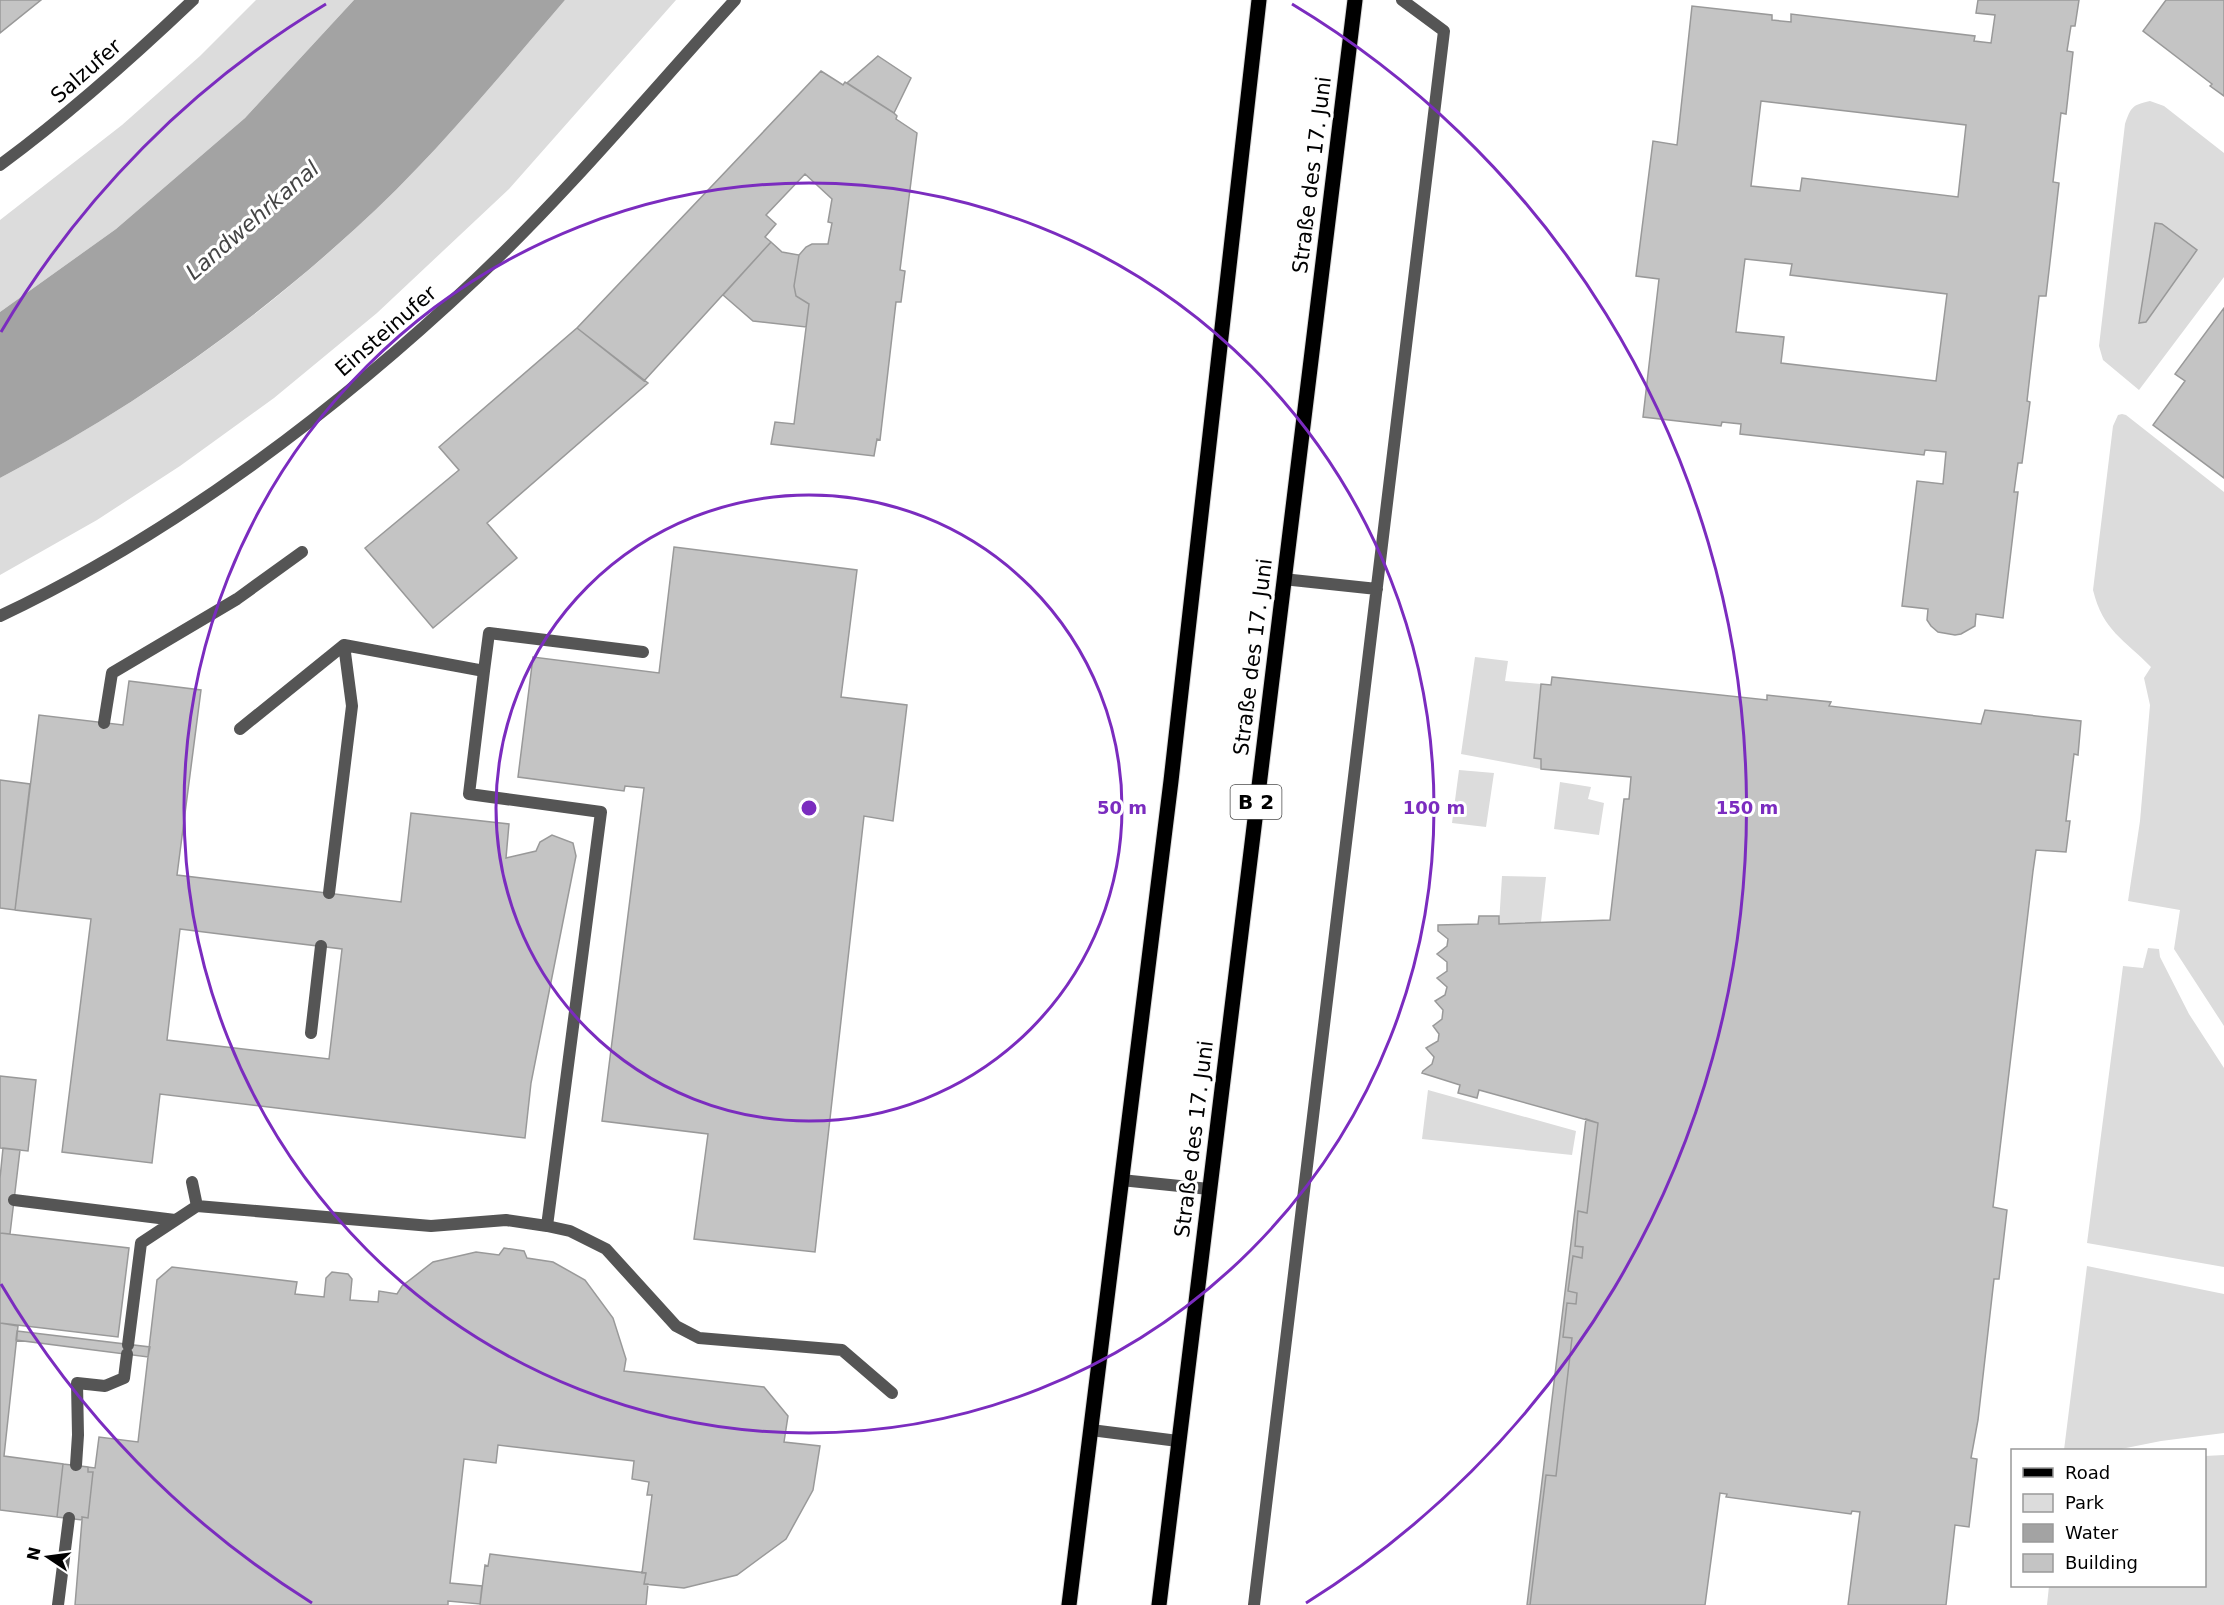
<svg xmlns="http://www.w3.org/2000/svg" width="2224" height="1605" font-family="'DejaVu Sans',sans-serif">
<style>
.green{fill:#dcdcdc}
.water{fill:#a3a3a3}
.building{fill:#c4c4c4;stroke:#999;stroke-width:1.5;fill-rule:evenodd}
.lines{fill:none;stroke-linecap:round;stroke-linejoin:round}
.primary-casing{stroke:#dbdbdb;stroke-width:17}
.service{stroke:#555;stroke-width:12}
.tertiary{stroke:#555;stroke-width:12}
.primary{stroke:#000;stroke-width:15}
.ring{fill:none;stroke:#7b2cbf;stroke-width:3}
.labels{text-anchor:middle;stroke-width:6;stroke-linejoin:round;paint-order:stroke}
.shield{fill:#fff;stroke:#4c4c4c;stroke-width:1.5}
.shield-label{font-size:20px;font-weight:bold;fill:#000}
.street-label{font-size:21px;fill:#000;stroke:#fff}
.water-label{font-size:22px;font-style:italic;fill:#444;stroke:#fff}
.centre{fill:#7b2cbf;stroke:#fff;stroke-width:3}
.ring-label{font-size:18px;text-anchor:middle;font-weight:bold;fill:#7b2cbf;stroke:#fff;stroke-width:6;stroke-linejoin:round;paint-order:stroke}
</style>
<rect width="100%" height="100%" fill="#fff"/>
<!-- green -->
<path class="green" d="M 256,0 L 354,0 L 245,118 L 116,229 L 0,312 L 0,220 L 122,125 L 200,56 Z
M 565,0 L 676,0 L 509,189 L 377,313 L 274,398 L 180,466 L 97,520 L 0,575 L 0,478 C 128,411 249,327 356,228 C 432,159 498,78 565,0 Z
M 2150,101 L 2164,106 L 2224,153 L 2224,277 L 2139,390 L 2103,360 L 2099,346 L 2125,124 C 2131,107 2132,105 2150,101 Z
M 2122,414 L 2126,415 L 2224,492 L 2224,1026 L 2174,949 L 2180,910 L 2128,901 L 2140,821 L 2150,705 L 2144,678 L 2151,667 C 2124,639 2103,631 2093,590 L 2113,426 L 2118,415 Z
M 1475,657 L 1508,661 L 1505,681 L 1541,684 L 1534,758 L 1541,759 L 1541,769 L 1461,754 Z
M 1459,770 L 1494,773 L 1486,827 L 1452,823 Z
M 1560,782 L 1591,787 L 1588,799 L 1604,803 L 1599,835 L 1554,829 Z
M 1502,876 L 1546,877 L 1541,922 L 1499,924 Z
M 2148,948 L 2159,949 L 2160,957 L 2189,1014 L 2224,1068 L 2224,1267 L 2087,1243 L 2123,966 L 2143,968 Z
M 1428,1090 L 1576,1131 L 1572,1155 L 1422,1139 Z
M 2087,1266 L 2224,1294 L 2224,1433 L 2161,1441 L 2116,1450 L 2064,1450 Z
M 2224,1455 L 2224,1605 L 2047,1605 L 2049,1586 L 2204,1586 L 2205,1456 Z"/>
<!-- water -->
<path class="water" d="M 354,0 L 565,0 C 498,78 432,159 356,228 C 249,326 128,411 0,478 L 0,312 L 116,229 L 245,118 Z"/>
<!-- building -->
<path class="building" d="M 0,0 L 41,0 L 0,33 Z
M 1978,0 L 2079,0 L 2075,26 L 2071,26 L 2067,51 L 2073,52 L 2066,114 L 2061,113 L 2053,182 L 2059,183 L 2050,262 L 2046,296 L 2039,296 L 2027,401 L 2030,402 L 2022,463 L 2018,463 L 2014,492 L 2018,492 L 2003,618 L 1976,614 L 1975,626 L 1961,634 L 1955,635 L 1938,632 L 1931,626 L 1927,620 L 1928,609 L 1902,606 L 1917,481 L 1943,484 L 1946,452 L 1925,450 L 1924,455 L 1740,434 L 1741,424 L 1722,422 L 1721,426 L 1643,417 L 1659,279 L 1636,276 L 1653,141 L 1677,145 L 1692,6 L 1772,15 L 1772,20 L 1791,22 L 1791,14 L 1975,36 L 1974,41 L 1991,43 L 1995,15 L 1976,13 ZM 1761,101 L 1966,125 L 1958,197 L 1802,178 L 1800,191 L 1751,186 ZM 1745,259 L 1792,264 L 1790,275 L 1947,294 L 1936,381 L 1781,363 L 1784,337 L 1736,332 Z
M 2166,0 L 2224,0 L 2224,96 L 2210,86 L 2212,84 L 2143,31 Z
M 878,56 L 911,78 L 894,113 L 847,83 Z
M 821,71 L 843,85 L 845,82 L 894,113 L 897,116 L 896,119 L 917,133 L 900,270 L 905,271 L 901,302 L 896,302 L 880,440 L 877,439 L 874,456 L 771,444 L 775,422 L 794,424 L 809,304 L 796,296 L 794,286 L 799,255 L 806,247 L 812,244 L 828,244 L 832,223 L 828,222 L 832,199 L 805,174 L 766,215 L 776,224 L 765,237 L 771,242 L 644,381 L 577,328 Z
M 2155,223 L 2162,224 L 2197,250 L 2146,322 L 2139,323 Z
M 771,242 L 782,252 L 799,255 L 794,286 L 796,296 L 809,304 L 806,327 L 753,321 L 723,295 Z
M 2224,308 L 2224,478 L 2153,425 L 2185,381 L 2175,374 Z
M 577,328 L 648,383 L 487,523 L 517,558 L 433,628 L 365,548 L 459,470 L 439,447 Z
M 674,547 L 857,570 L 841,697 L 907,705 L 893,821 L 864,816 L 815,1252 L 694,1239 L 708,1134 L 602,1121 L 644,788 L 625,786 L 624,791 L 518,777 L 533,657 L 659,673 Z
M 1552,677 L 1767,700 L 1767,695 L 1831,702 L 1829,706 L 1981,724 L 1985,710 L 2081,721 L 2078,755 L 2074,754 L 2066,821 L 2070,821 L 2066,852 L 2036,850 L 2033,871 L 1993,1207 L 2007,1210 L 1999,1279 L 1994,1279 L 1978,1420 L 1971,1458 L 1977,1459 L 1969,1527 L 1955,1525 L 1946,1605 L 1848,1605 L 1860,1512 L 1852,1511 L 1851,1514 L 1726,1497 L 1727,1494 L 1720,1493 L 1705,1605 L 1530,1605 L 1546,1475 L 1556,1476 L 1572,1338 L 1563,1337 L 1567,1303 L 1576,1304 L 1577,1293 L 1568,1291 L 1573,1256 L 1582,1258 L 1583,1247 L 1575,1246 L 1578,1211 L 1587,1213 L 1598,1123 L 1479,1090 L 1477,1098 L 1458,1093 L 1460,1085 L 1422,1073 L 1423,1071 L 1432,1064 L 1434,1057 L 1426,1048 L 1438,1041 L 1439,1034 L 1433,1026 L 1442,1019 L 1443,1010 L 1435,1001 L 1445,995 L 1447,987 L 1437,978 L 1447,971 L 1447,962 L 1437,954 L 1447,946 L 1448,939 L 1438,931 L 1438,925 L 1478,924 L 1479,916 L 1499,916 L 1499,924 L 1610,920 L 1624,799 L 1629,799 L 1631,777 L 1541,769 L 1541,759 L 1534,758 L 1541,684 L 1551,685 Z
M 129,681 L 201,690 L 177,875 L 401,902 L 411,813 L 509,824 L 506,858 L 536,851 L 540,842 L 552,835 L 573,843 L 576,856 L 531,1083 L 525,1138 L 160,1094 L 152,1163 L 62,1152 L 91,919 L 15,910 L 39,715 L 123,725 ZM 180,929 L 342,949 L 329,1059 L 167,1040 Z
M 0,780 L 30,784 L 15,910 L 0,908 Z
M 0,1076 L 36,1080 L 28,1151 L 0,1148 Z
M 1586,1119 L 1598,1123 L 1587,1213 L 1578,1211 L 1575,1246 L 1583,1247 L 1582,1258 L 1573,1256 L 1568,1291 L 1577,1293 L 1576,1304 L 1567,1303 L 1563,1337 L 1572,1338 L 1556,1476 L 1546,1475 L 1530,1605 L 1527,1605 Z
M 3,1148 L 20,1150 L 10,1234 L 0,1233 L 0,1178 Z
M 0,1233 L 129,1248 L 118,1337 L 0,1323 Z
M 504,1248 L 524,1251 L 527,1258 L 553,1262 L 585,1280 L 613,1318 L 626,1359 L 624,1371 L 764,1387 L 788,1416 L 784,1442 L 820,1446 L 813,1490 L 786,1539 L 737,1575 L 684,1588 L 644,1584 L 646,1573 L 642,1573 L 652,1495 L 647,1495 L 649,1482 L 632,1479 L 634,1461 L 498,1445 L 496,1463 L 464,1459 L 450,1583 L 482,1586 L 480,1604 L 448,1601 L 448,1605 L 75,1605 L 82,1520 L 82,1517 L 88,1518 L 93,1472 L 88,1472 L 88,1467 L 95,1468 L 99,1437 L 138,1442 L 157,1280 L 172,1267 L 297,1282 L 295,1294 L 324,1297 L 326,1278 L 332,1272 L 348,1274 L 352,1279 L 350,1300 L 378,1302 L 379,1291 L 397,1294 L 402,1286 L 433,1262 L 476,1252 L 499,1255 Z
M 0,1323 L 18,1326 L 4,1456 L 63,1464 L 57,1517 L 0,1510 Z
M 17,1331 L 150,1347 L 148,1357 L 16,1340 Z
M 63,1464 L 88,1467 L 88,1472 L 93,1472 L 88,1518 L 82,1517 L 82,1520 L 57,1517 Z
M 490,1554 L 646,1573 L 644,1584 L 648,1584 L 646,1605 L 480,1605 L 485,1565 L 488,1566 Z"/>
<g class="lines">
<!-- primary casing -->
<g class="primary-casing">
<path id="primary" d="M 1069,1605 L 1171,781 L 1259,0
M 1159,1605 L 1355,0"/>
</g>
<!-- service -->
<path class="service" d="M 1283,579 L 1377,589
M 484,671 L 489,633 L 643,652
M 104,723 L 112,673 L 237,599 L 302,552
M 240,729 L 344,645 L 484,671 L 469,794 L 601,812 L 547,1226
M 329,893 L 352,706 L 344,645
M 311,1033 L 321,946
M 1121,1180 L 1209,1189
M 192,1182 L 197,1206
M 14,1200 L 175,1220
M 128,1345 L 141,1243 L 197,1206 L 431,1226 L 506,1220 L 547,1226 L 570,1231 L 606,1249 L 676,1326 L 699,1338 L 842,1350 L 892,1393
M 1091,1430 L 1178,1441
M 76,1465 L 78,1435 L 77,1383 L 105,1386 L 124,1378 L 127,1354
M 58,1605 L 69,1518
M 1254,1605 L 1444,31 L 1402,0"/>
<!-- tertiary -->
<path class="tertiary" d="M 0,165 C 68,115 132,58 193,0
M 0,616 C 174,534 338,409 477,278 C 569,191 650,93 735,0"/>
<!-- primary -->
<use href="#primary" class="primary"/>
</g>
<!-- distance rings -->
<g class="ring">
<circle cx="809" cy="808" r="313"/>
<circle cx="809" cy="808" r="625"/>
<path d="M312 1603A938 938 0 0 1 1 1284M1 332A938 938 0 0 1 326 4M1292 4A938 938 0 0 1 1306 1603"/>
</g>
<g class="labels">
<!-- shield labels -->
<rect class="shield" x="1230.5" y="785" width="51" height="34" rx="4.5"/>
<g class="shield-label">
<text x="1256" y="809">B 2</text>
</g>
<!-- street labels -->
<g class="street-label">
<text transform="translate(86 71) rotate(-41)" y="7">Salzufer</text>
<text transform="translate(1312 175) rotate(-83)" y="7">Straße des 17. Juni</text>
<text transform="translate(386 331) rotate(-41)" y="7">Einsteinufer</text>
<text transform="translate(1253 657) rotate(-83)" y="7">Straße des 17. Juni</text>
<text transform="translate(1194 1139) rotate(-83)" y="7">Straße des 17. Juni</text>
</g>
<!-- water labels -->
<g class="water-label">
<text transform="translate(252 220) rotate(-41)" y="8">Landwehrkanal</text>
</g>
</g>
<circle cx="809" cy="808" r="9" class="centre"/>
<g class="ring-label">
<text x="1122" y="814">50 m</text>
<text x="1434" y="814">100 m</text>
<text x="1747" y="814">150 m</text>
</g>
<!-- legend -->
<rect x="2011" y="1449" width="195" height="138" fill="#ffffff" stroke="#999999" stroke-width="1.5"/>
<rect x="2023" y="1468" width="30" height="9" fill="#000000" stroke="#999999" stroke-width="1.5"/>
<text x="2065" y="1479" font-size="18" fill="#000000">Road</text>
<rect x="2023" y="1494" width="30" height="18" fill="#dcdcdc" stroke="#999999" stroke-width="1.5"/>
<text x="2065" y="1509" font-size="18" fill="#000000">Park</text>
<rect x="2023" y="1524" width="30" height="18" fill="#a3a3a3" stroke="#999999" stroke-width="1.5"/>
<text x="2065" y="1539" font-size="18" fill="#000000">Water</text>
<rect x="2023" y="1554" width="30" height="18" fill="#c4c4c4" stroke="#999999" stroke-width="1.5"/>
<text x="2065" y="1569" font-size="18" fill="#000000">Building</text>
<!-- north arrow -->
<g transform="translate(48 1557) rotate(283)" stroke="#ffffff" stroke-width="4.5" paint-order="stroke">
<path d="M0-4.5L10 22L0 15L-10 22Z" fill="#000000"/>
<text y="-9" font-size="16" font-weight="bold" text-anchor="middle" fill="#000000">N</text>
</g>
</svg>
